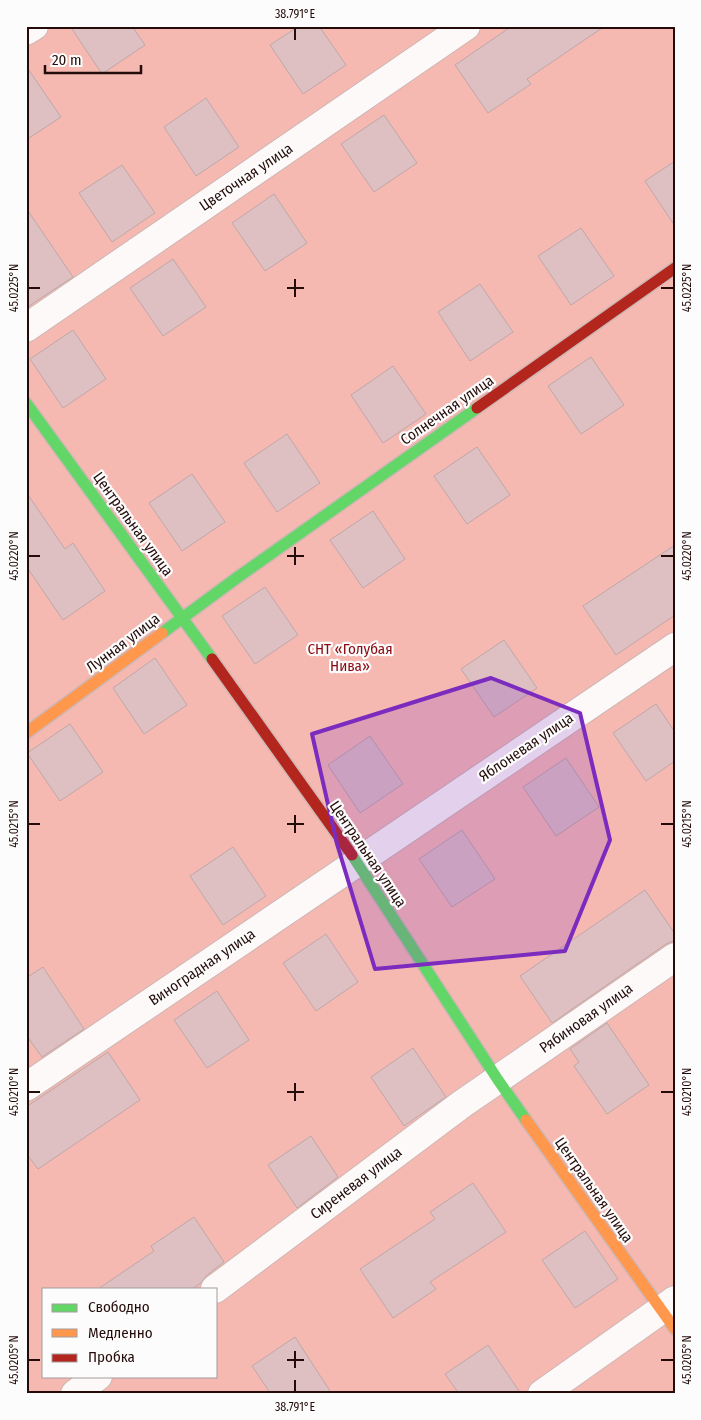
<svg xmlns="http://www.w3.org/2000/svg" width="701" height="1420" font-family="'Fira Sans Condensed',sans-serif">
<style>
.green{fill:#f6b9b2;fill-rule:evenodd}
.building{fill:#debfc2;stroke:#bea7a8}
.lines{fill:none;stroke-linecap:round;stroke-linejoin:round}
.street-casing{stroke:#ceb6b3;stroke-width:30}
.fast-casing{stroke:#ceb6b3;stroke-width:14}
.slow-casing{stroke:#ceb6b3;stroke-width:14}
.jam-casing{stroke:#ceb6b3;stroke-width:14}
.street{stroke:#fdf9f9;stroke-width:28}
.fast{stroke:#63d668;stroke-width:11}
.slow{stroke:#ff974d;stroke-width:11}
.jam{stroke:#b3261e;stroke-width:11}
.marked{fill:#7b2cbf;fill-opacity:0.2;stroke:#7b2cbf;stroke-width:4;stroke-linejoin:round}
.ticks{fill:none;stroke:#240c0a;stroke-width:2}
.labels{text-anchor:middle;stroke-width:4.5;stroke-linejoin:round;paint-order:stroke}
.street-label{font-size:15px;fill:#240c0a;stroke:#fcfcfc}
.park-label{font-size:15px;fill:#8a0910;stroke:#fcfcfc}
.neatline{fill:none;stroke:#240c0a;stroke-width:2}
.ticks-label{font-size:12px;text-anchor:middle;fill:#240c0a}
</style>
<rect width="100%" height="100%" fill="#f0d8d5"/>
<!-- green -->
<path class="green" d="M 26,26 L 675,26 L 675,1394 L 26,1394 ZM 44,1289 L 216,1289 L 216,1376 L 44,1376 Z"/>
<!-- building -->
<path class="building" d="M 70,26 L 132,26 L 145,45 L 102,74 Z
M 299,26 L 319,26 L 346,65 L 303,94 L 270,45 Z
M 512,26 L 605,26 L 527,79 L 531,84 L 488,113 L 455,65 Z
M 26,66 L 61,117 L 26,140 Z
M 206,98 L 239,147 L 196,176 L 164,127 Z
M 384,115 L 417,163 L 374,192 L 341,144 Z
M 675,161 L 675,226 L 645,181 Z
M 122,165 L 155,213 L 112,242 L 79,193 Z
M 274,194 L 307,243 L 265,271 L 232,223 Z
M 26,208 L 73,277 L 26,308 Z
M 581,228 L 614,276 L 571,305 L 538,256 Z
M 173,259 L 206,307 L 163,336 L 130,288 Z
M 480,284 L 513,332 L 470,361 L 438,312 Z
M 73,330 L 106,379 L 63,408 L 30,359 Z
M 591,357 L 624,405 L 581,434 L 548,386 Z
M 393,366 L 426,414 L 383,443 L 351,395 Z
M 287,434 L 320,483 L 277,512 L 244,463 Z
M 477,447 L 510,495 L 467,524 L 434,476 Z
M 192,474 L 225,522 L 182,551 L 149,503 Z
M 26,492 L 65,549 L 73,543 L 105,591 L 63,620 L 26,566 Z
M 373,511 L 405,559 L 363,588 L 330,540 Z
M 675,545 L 675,615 L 616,655 L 583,606 Z
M 265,587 L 298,635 L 255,664 L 222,616 Z
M 504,640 L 537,688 L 494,717 L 461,669 Z
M 155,658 L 187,705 L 144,734 L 113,688 Z
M 656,704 L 675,732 L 675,761 L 646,781 L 613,733 Z
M 70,724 L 103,772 L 60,801 L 27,753 Z
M 370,736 L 403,784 L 360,813 L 328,765 Z
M 566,758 L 599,807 L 556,836 L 523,787 Z
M 462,830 L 495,879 L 452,907 L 419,859 Z
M 233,847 L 266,896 L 223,925 L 190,876 Z
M 645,890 L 675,934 L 675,940 L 666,944 L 552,1023 L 520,976 Z
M 326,934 L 358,982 L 316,1011 L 283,963 Z
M 43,967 L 84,1029 L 42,1057 L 26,1035 L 26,978 Z
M 217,991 L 249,1040 L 207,1068 L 174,1020 Z
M 607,1023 L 649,1085 L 607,1114 L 574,1066 L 579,1062 L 570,1049 Z
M 413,1048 L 446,1097 L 404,1126 L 371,1077 Z
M 108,1052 L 140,1100 L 38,1169 L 26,1153 L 26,1107 Z
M 311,1136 L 338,1177 L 297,1208 L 268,1165 Z
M 473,1183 L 506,1232 L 430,1282 L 436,1289 L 393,1318 L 360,1269 L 435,1219 L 430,1212 Z
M 194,1217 L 224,1262 L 206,1276 L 201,1283 L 192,1289 L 98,1289 L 154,1251 L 151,1246 Z
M 585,1231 L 618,1279 L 575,1308 L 542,1260 Z
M 295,1337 L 332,1394 L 271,1394 L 252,1366 Z
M 488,1345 L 521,1394 L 459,1394 L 445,1374 Z"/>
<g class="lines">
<!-- street casing -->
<g class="street-casing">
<path id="street" d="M 26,31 L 34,26
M 26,328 L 466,26
M 26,1087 L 675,647
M 215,1289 L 462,1104 L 675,957
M 75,1394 L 98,1376
M 542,1394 L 675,1300"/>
</g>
<!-- fast casing -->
<g class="fast-casing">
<path id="fast" d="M 26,403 L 212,659
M 162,633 L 238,577 L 477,408
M 352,855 L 498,1080 L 526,1120"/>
</g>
<!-- slow casing -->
<g class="slow-casing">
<path id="slow" d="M 26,733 L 162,633
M 526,1120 L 675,1329"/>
</g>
<!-- jam casing -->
<g class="jam-casing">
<path id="jam" d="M 477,408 L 675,268
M 212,659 L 352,855"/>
</g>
<!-- street -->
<use href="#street" class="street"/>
<!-- fast -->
<use href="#fast" class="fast"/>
<!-- slow -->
<use href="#slow" class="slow"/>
<!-- jam -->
<use href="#jam" class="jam"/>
</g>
<!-- marked area -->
<path class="marked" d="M 491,678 L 580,713 L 610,840 L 565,951 L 375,969 L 337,844 L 312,734 Z"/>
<!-- ticks -->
<path class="ticks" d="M 295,28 L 295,40M 295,279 L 295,297M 28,288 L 40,288M 287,288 L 304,288M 661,288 L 674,288M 295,547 L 295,565M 28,556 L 40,556M 287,556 L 304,556M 661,556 L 674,556M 295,815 L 295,833M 28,824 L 40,824M 287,824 L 304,824M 661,824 L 674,824M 295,1083 L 295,1101M 28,1092 L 40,1092M 287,1092 L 304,1092M 661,1092 L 674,1092M 295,1351 L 295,1368M 28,1360 L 40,1360M 287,1360 L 304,1360M 661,1360 L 674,1360M 295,1380 L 295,1392"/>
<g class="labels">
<!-- street labels -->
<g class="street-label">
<text transform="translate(246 177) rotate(-34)" y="5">Цветочная улица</text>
<text transform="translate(447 410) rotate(-35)" y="5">Солнечная улица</text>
<text transform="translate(133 524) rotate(54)" y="5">Центральная улица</text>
<text transform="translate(123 643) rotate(-37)" y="5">Лунная улица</text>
<text transform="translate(526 747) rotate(-34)" y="5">Яблоневая улица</text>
<text transform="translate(368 854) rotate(56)" y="5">Центральная улица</text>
<text transform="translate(202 967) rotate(-34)" y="5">Виноградная улица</text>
<text transform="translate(586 1018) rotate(-35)" y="5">Рябиновая улица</text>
<text transform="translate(356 1183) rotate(-37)" y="5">Сиреневая улица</text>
<text transform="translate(594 1190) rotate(55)" y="5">Центральная улица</text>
</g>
<!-- park labels -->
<g class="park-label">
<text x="350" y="654">СНТ «Голубая<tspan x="350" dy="17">Нива»</tspan></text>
</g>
</g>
<!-- border -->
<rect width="701" height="1420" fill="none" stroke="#fcfcfc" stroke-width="55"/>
<!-- legend -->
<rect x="42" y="1288" width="175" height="90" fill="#fcfcfc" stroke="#a69c9b"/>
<rect x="52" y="1304" width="25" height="8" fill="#63d668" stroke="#a69c9b"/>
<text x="88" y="1312" font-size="15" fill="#240c0a">Свободно</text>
<rect x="52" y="1329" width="25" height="8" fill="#ff974d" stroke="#a69c9b"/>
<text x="88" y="1338" font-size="15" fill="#240c0a">Медленно</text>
<rect x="52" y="1354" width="25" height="8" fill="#b3261e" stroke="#a69c9b"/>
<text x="88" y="1362" font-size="15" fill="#240c0a">Пробка</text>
<!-- scale -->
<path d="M45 65v8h96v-8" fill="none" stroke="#240c0a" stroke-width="2.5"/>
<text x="52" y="65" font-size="15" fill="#240c0a" stroke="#fcfcfc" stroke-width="4" paint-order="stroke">20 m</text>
<rect x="28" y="28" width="646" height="1364" class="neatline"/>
<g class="ticks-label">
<text x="295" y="18">38.791°E</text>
<text transform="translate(14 288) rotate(-90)" y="4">45.0225°N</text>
<text transform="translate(687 288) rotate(-90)" y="4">45.0225°N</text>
<text transform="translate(14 556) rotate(-90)" y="4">45.0220°N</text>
<text transform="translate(687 556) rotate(-90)" y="4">45.0220°N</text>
<text transform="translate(14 824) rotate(-90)" y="4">45.0215°N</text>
<text transform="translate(687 824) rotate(-90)" y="4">45.0215°N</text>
<text transform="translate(14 1092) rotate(-90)" y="4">45.0210°N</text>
<text transform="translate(687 1092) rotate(-90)" y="4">45.0210°N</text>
<text transform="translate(14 1360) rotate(-90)" y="4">45.0205°N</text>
<text transform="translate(687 1360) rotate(-90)" y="4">45.0205°N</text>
<text x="295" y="1411">38.791°E</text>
</g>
</svg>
